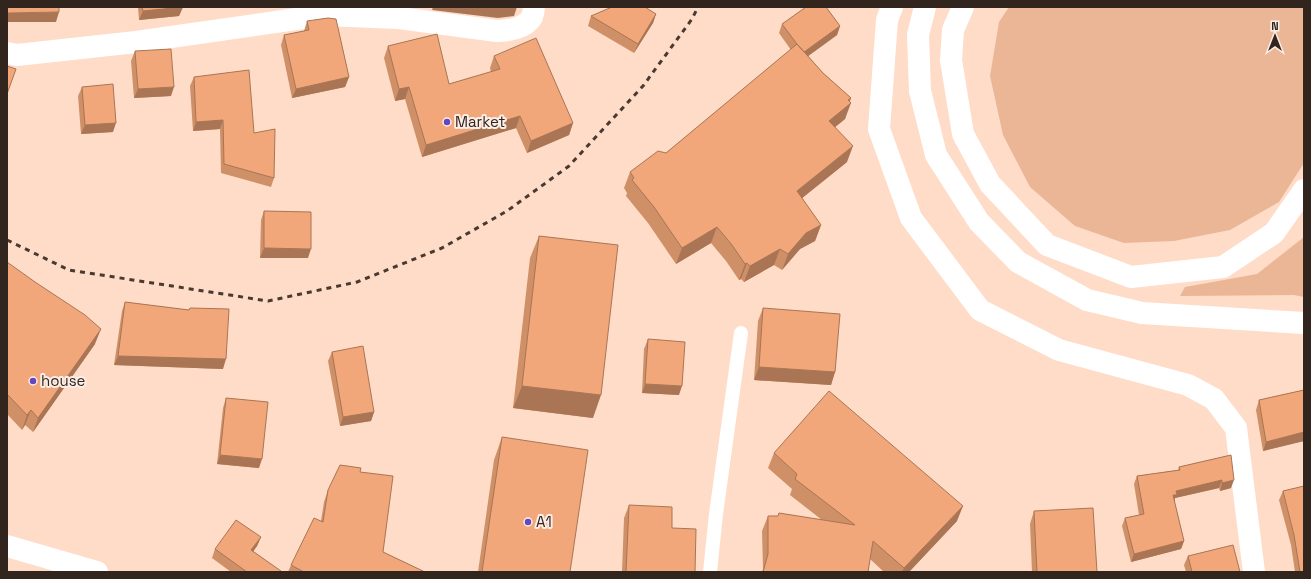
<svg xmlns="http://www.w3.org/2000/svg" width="1311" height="579" font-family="'Space Grotesk',sans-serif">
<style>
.green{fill:#ebb696}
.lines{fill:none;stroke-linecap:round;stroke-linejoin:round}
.lane{stroke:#fff;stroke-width:14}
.street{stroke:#fff;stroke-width:22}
.highway{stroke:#fff;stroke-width:22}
.rail{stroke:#493a31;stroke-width:3;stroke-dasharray:5 5;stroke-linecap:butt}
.wall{fill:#cf9068}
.shaded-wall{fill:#a97555}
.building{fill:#f1a779;stroke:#a97555}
.poi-dot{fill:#6247c0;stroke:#fceee6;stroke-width:1.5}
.labels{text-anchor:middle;stroke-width:4;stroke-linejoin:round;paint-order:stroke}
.poi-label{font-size:15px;fill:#31251d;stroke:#fceee6;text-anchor:start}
</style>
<rect width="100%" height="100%" fill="#fedcc8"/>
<!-- green -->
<path class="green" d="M 1009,7 L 1304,7 L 1304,163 L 1279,202 L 1230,230 L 1174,241 L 1124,243 L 1075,226 L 1030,187 L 1003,135 L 990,76 L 999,22 Z
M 1304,237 L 1304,297 L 1294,295 L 1180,296 L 1185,287 L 1257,274 Z"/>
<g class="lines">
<!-- lane -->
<path class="lane" d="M 710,572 L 716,514 L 741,333"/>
<!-- street -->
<path class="street" d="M 892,7 L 887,20 L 879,129 L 911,218 L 980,310 L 1059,350 L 1188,385 L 1214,399 L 1236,428 L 1254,572
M 7,53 L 17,55 L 136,42 L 324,15 L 399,18 L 497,31 C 508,31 526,28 532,17 C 533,14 534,10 534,7"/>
<!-- highway -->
<path class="highway" d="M 925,7 L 918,35 L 920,91 L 936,155 L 979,222 L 1018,262 L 1087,300 L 1142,313 L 1304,323
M 963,7 L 953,30 L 951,60 L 963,134 L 990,184 L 1047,245 L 1131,277 L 1223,267 L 1274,233 L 1304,190
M 7,546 L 97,572"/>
<!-- rail -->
<path class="rail" d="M 7,240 L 69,270 L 268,301 L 357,282 L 442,248 L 507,211 L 569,166 L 643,86 L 692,19 L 698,7"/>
</g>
<!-- wall -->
<path class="wall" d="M 138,7 L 183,7 L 179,16 L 139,20 Z
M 656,14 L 653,23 L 634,53 L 588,26 L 591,16 Z
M 307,21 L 349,77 L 345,87 L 292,98 L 281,45 L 284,35 L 304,31 Z
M 782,24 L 840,26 L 837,35 L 808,56 L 823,73 L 851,98 L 845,119 L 835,127 L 847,162 L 802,198 L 821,225 L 815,241 L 800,249 L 782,270 L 774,265 L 744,282 L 741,279 L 739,280 L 726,261 L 711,243 L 676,264 L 648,223 L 626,196 L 627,193 L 624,188 L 630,172 L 666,153 L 791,50 L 779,33 Z
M 388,46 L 449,84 L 491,72 L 490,68 L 494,56 L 573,123 L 569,135 L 527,153 L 516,128 L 422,157 L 405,99 L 395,101 L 384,58 Z
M 135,51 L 171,96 L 134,98 L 131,61 Z
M 194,77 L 254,133 L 274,178 L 271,187 L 221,173 L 220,129 L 193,131 L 190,86 Z
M 82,87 L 113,132 L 81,134 L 78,96 Z
M 264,211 L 308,258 L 260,258 L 261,220 Z
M 539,236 L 593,418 L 513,408 L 530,258 Z
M 7,262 L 95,344 L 33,432 L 25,425 L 22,430 L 7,414 Z
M 125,302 L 189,310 L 190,308 L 223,369 L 114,365 L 122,311 Z
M 763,308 L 835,372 L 831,385 L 754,380 L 758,321 Z
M 648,339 L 679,395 L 642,393 L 644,349 Z
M 332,352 L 374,412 L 371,421 L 340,426 L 328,361 Z
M 1304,390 L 1304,441 L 1263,451 L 1256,410 L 1259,400 Z
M 226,398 L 259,468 L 217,464 L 223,408 Z
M 502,437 L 570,572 L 478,572 L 494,460 Z
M 774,453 L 957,521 L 909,572 L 884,572 L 870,559 L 868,572 L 762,572 L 763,569 L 762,531 L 768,516 L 778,516 L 779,513 L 822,520 L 790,495 L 792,489 L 768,468 Z
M 1231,455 L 1231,488 L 1220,491 L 1219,488 L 1175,498 L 1174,501 L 1184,541 L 1181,549 L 1131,562 L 1122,526 L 1125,518 L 1139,515 L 1134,484 L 1137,476 L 1178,470 L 1179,467 Z
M 360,472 L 383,552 L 425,572 L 288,572 L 291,565 L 321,521 L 324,502 L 328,490 Z
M 1283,491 L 1304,572 L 1295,572 L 1291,545 L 1279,500 Z
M 629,505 L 672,528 L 695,572 L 622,572 L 624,518 Z
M 1034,511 L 1097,572 L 1032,572 L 1030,524 Z
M 261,537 L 257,546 L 253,551 L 281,572 L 231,572 L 212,558 L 215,549 Z
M 1188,556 L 1240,572 L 1186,572 L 1184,565 Z"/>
<!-- shaded-wall -->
<path class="shaded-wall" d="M 183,7 L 179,16 L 139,20 L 143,11 Z
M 418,7 L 432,7 L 432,8 L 417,8 Z
M 433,7 L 517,7 L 514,16 L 498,18 L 432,10 Z
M 59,12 L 56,22 L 7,22 L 7,13 Z
M 656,14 L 653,23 L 634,53 L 638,44 Z
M 840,26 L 837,35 L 800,62 L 803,53 Z
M 349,77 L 345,87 L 292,98 L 296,89 Z
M 174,87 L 171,96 L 134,98 L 138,89 Z
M 409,87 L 405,99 L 395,101 L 399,89 Z
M 851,98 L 848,105 L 851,103 L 845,119 L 823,137 L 829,121 Z
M 520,116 L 516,128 L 422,157 L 426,145 Z
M 223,120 L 220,129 L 193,131 L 196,122 Z
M 116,123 L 113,132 L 81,134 L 85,125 Z
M 573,123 L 569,135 L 527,153 L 531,141 Z
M 853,146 L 847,162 L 791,207 L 797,191 Z
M 821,225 L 815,241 L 800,249 L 782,270 L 788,254 L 806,233 Z
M 717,227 L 711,243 L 676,264 L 682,248 Z
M 264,248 L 311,249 L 308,258 L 260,258 Z
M 780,249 L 774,265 L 744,282 L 750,266 Z
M 747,263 L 741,279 L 739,280 L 745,264 Z
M 101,329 L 95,344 L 33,432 L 38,418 Z
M 118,356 L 226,359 L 223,369 L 114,365 Z
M 759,367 L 835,372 L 831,385 L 754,380 Z
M 645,384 L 682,386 L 679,395 L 642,393 Z
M 522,386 L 601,395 L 593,418 L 513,408 Z
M 31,410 L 25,425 L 22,430 L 27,415 Z
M 374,412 L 371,421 L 340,426 L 343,417 Z
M 1304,432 L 1304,441 L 1263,451 L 1266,442 Z
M 220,455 L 262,459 L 259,468 L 217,464 Z
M 1222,480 L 1219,488 L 1175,498 L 1174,503 L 1173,495 L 1176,491 Z
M 1234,480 L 1231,488 L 1220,491 L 1222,483 Z
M 963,506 L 957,521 L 909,572 L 902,572 L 904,568 Z
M 261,537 L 257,546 L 248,559 L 251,550 Z
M 1184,541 L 1181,549 L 1131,562 L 1134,554 Z"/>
<!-- building -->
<path class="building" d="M 7,7 L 59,7 L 59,12 L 7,13 Z
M 142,7 L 183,7 L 143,11 Z
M 612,7 L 645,7 L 656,14 L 638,44 L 591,16 Z
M 806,7 L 826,7 L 840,26 L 804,52 L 797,44 L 782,24 Z
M 328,18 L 336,19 L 349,77 L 296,89 L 284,35 L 309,30 L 307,21 Z
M 437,34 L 449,84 L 500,69 L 494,56 L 536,38 L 573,123 L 531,141 L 520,116 L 426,145 L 409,87 L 399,89 L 388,46 Z
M 797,44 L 823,73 L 851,98 L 848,100 L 851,103 L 829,121 L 853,146 L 797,191 L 821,225 L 806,233 L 788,254 L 780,249 L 750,266 L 747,263 L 745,264 L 732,245 L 717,227 L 682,248 L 654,207 L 632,180 L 634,178 L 630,172 L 658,151 L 666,153 Z
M 171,49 L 174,87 L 138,89 L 135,51 Z
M 7,66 L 16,69 L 7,94 Z
M 249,70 L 254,133 L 275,129 L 274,178 L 224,164 L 223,120 L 196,122 L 194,77 Z
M 113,84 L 116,123 L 85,125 L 82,87 Z
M 264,211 L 311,212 L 311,249 L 264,248 Z
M 539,236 L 618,245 L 601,395 L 522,386 Z
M 7,262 L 35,282 L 85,315 L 101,329 L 38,418 L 31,410 L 27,415 L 7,394 Z
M 125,302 L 189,310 L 190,308 L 229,309 L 226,359 L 118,356 Z
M 763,308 L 840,314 L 835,372 L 759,367 Z
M 648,339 L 685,342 L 682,386 L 645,384 Z
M 363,346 L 374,412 L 343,417 L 332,352 Z
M 1304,390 L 1304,432 L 1266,442 L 1259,400 Z
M 829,391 L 963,506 L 904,568 L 873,541 L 868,572 L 763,572 L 768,554 L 768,516 L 778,516 L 779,513 L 855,525 L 795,479 L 797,474 L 774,453 Z
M 226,398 L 268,402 L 262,459 L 220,455 Z
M 502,437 L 588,450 L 570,572 L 482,572 Z
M 1231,455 L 1234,480 L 1222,483 L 1222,480 L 1176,491 L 1177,495 L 1173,495 L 1184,541 L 1134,554 L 1125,518 L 1144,514 L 1137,476 L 1180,470 L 1179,467 Z
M 340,465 L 361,468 L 360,472 L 393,476 L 383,552 L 425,572 L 304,572 L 291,565 L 314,518 L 323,522 L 328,490 Z
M 1304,486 L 1304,572 L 1300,572 L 1294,535 L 1283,491 Z
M 629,505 L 672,507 L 672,528 L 696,529 L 695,572 L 626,572 Z
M 1093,508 L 1097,572 L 1037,572 L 1034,511 Z
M 236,520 L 261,537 L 251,550 L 281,571 L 281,572 L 247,572 L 215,549 Z
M 1233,545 L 1240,572 L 1192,572 L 1188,556 Z"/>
<!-- markers -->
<g class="poi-dot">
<circle cx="447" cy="122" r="4"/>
<circle cx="33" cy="381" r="4"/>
<circle cx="528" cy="522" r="4"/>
</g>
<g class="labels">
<!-- poi labels -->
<g class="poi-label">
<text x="455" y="127">Market</text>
<text x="41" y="386">house</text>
<text x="536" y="527">A1</text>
</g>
</g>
<!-- border -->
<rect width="1311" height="579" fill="none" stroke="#31251d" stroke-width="16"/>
<!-- north arrow -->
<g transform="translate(1275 36)" stroke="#fceee6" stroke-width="3" paint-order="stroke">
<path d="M0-3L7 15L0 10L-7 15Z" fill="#31251d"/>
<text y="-6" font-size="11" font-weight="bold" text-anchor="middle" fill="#31251d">N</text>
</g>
</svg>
